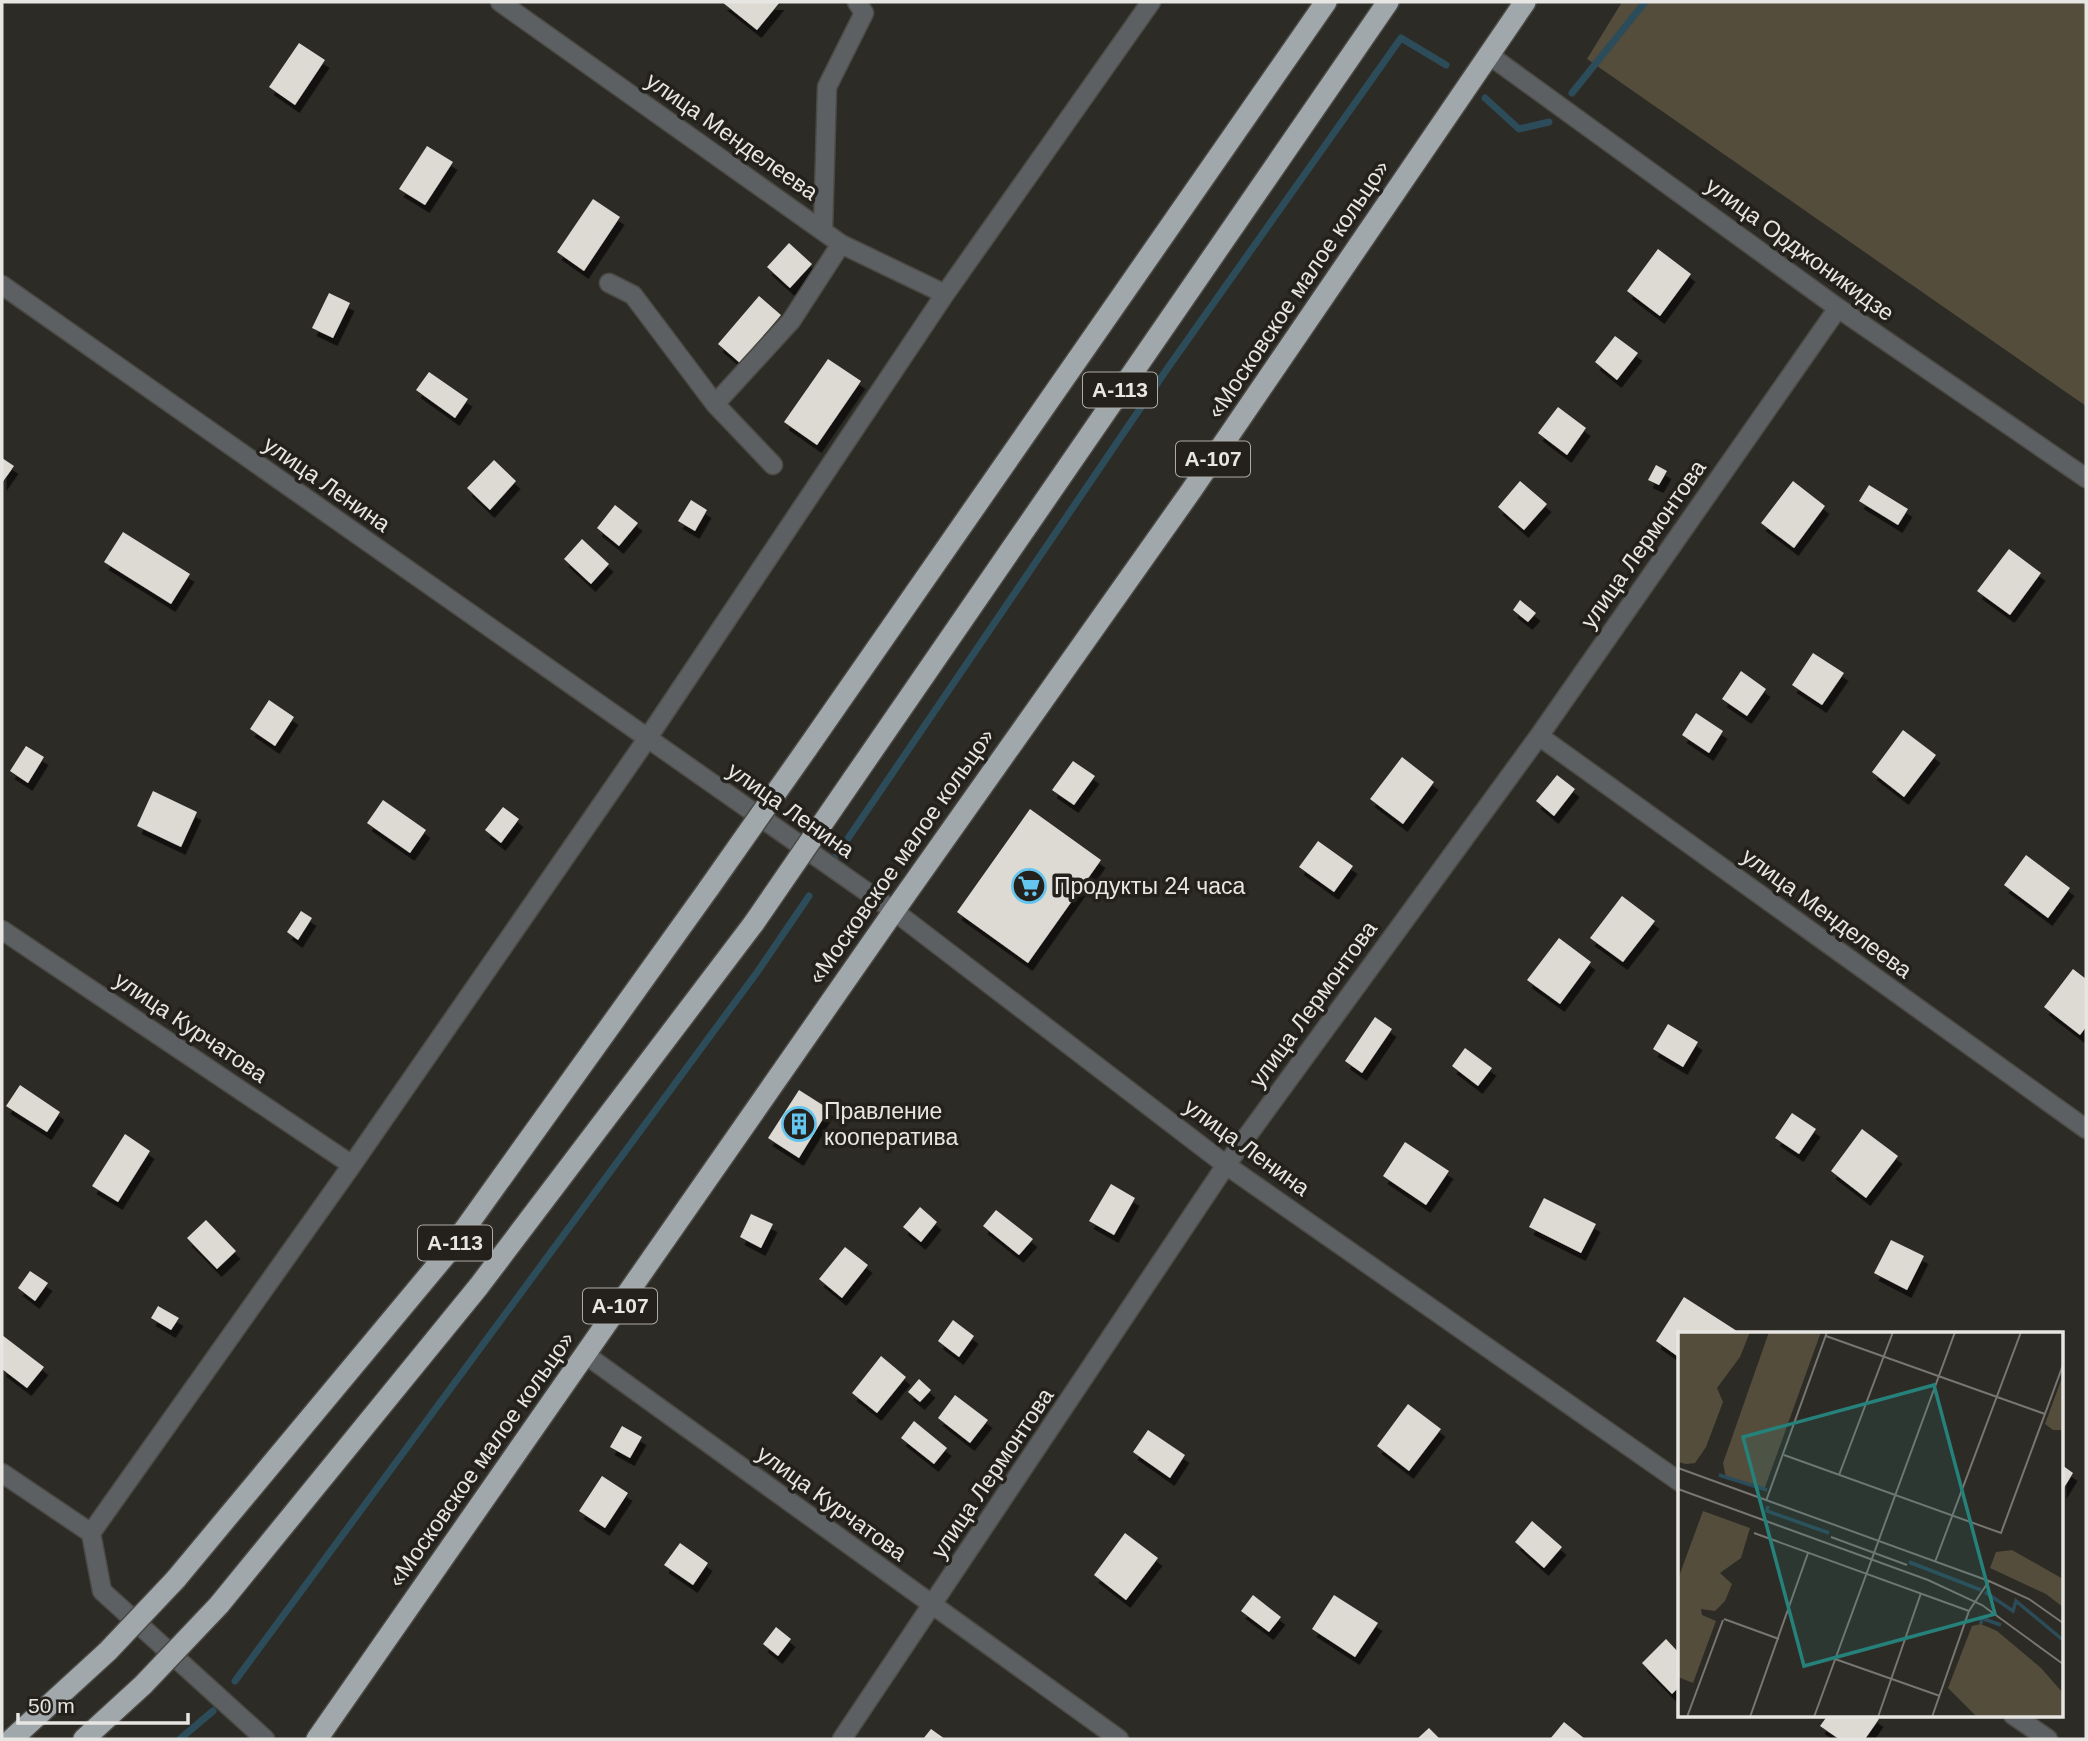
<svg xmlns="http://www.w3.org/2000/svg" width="2088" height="1741" font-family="Arial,sans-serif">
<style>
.green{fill:#544d3c}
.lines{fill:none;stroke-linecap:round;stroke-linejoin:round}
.stream{stroke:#2c4c5a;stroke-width:7}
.building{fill:#dddad3;filter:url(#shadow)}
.minor-casing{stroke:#4b4944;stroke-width:21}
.highway-casing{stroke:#4b4944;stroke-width:24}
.minor{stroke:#5d6062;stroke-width:18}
.highway{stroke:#a1a8ac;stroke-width:21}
.highway-bridge-casing{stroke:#4b4944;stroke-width:24;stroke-linecap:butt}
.highway-bridge{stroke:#a1a8ac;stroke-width:21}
.labels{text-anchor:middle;stroke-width:7;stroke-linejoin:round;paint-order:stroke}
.shield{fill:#24211c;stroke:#acaba7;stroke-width:2}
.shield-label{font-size:21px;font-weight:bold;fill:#e7e6e2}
.street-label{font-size:23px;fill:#e7e6e2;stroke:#24211c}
.poi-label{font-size:23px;fill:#e7e6e2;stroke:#24211c;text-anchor:start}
.inset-river{fill:none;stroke:#2c4c5a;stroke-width:3.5}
.inset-road{fill:none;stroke:#777671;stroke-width:2}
.view{fill:#25817a;fill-opacity:0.15;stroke:#25817a;stroke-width:3.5}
.inset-edge{fill:none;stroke:#e7e6e2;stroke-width:3.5}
</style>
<defs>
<filter id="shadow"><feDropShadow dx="4.5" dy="8" stdDeviation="0" flood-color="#0009"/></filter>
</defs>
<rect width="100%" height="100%" fill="#2d2b26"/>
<!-- green -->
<path class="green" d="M 1622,2 L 2086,2 L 2086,406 L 1587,59 Z"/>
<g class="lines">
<!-- stream -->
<path class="stream" d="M 1572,93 L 1645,2
M 1485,98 L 1519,129 L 1549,122
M 832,862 L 1167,369 L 1401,38 L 1446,65
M 235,1681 L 758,971 L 809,896
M 180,1739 L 213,1711"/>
</g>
<!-- building -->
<path class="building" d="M 722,2 L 780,2 L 757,30 Z
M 299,43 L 325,60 L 295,105 L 269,87 Z
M 427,146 L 453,162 L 425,205 L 399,189 Z
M 593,199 L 620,217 L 584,271 L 557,252 Z
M 789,243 L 812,264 L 790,288 L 767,267 Z
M 1658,249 L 1691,274 L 1660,316 L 1627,291 Z
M 329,293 L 350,303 L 333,338 L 312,328 Z
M 759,296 L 781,315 L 740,363 L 718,344 Z
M 1615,336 L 1638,353 L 1617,380 L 1595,362 Z
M 828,359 L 861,381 L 817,445 L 784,422 Z
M 429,372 L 468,399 L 455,418 L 416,390 Z
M 1558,407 L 1586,428 L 1567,455 L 1538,433 Z
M 2,458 L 14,466 L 2,483 Z
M 494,460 L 516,481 L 490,510 L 467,488 Z
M 1656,465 L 1667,471 L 1659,485 L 1648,480 Z
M 1520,481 L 1547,504 L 1524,530 L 1498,507 Z
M 1793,481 L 1825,506 L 1794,548 L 1761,523 Z
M 1869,485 L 1908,509 L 1898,525 L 1859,501 Z
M 691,500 L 707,510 L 695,531 L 678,521 Z
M 615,505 L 638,523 L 619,546 L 597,528 Z
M 123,532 L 190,574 L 171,604 L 104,562 Z
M 582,539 L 609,564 L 591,584 L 564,559 Z
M 2009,549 L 2041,573 L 2010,615 L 1977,591 Z
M 1520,600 L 1536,613 L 1528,622 L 1513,610 Z
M 1813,653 L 1844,673 L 1822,705 L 1792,685 Z
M 1741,671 L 1766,689 L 1747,716 L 1722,699 Z
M 269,700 L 294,717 L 275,746 L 250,729 Z
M 1696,713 L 1723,731 L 1709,753 L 1682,735 Z
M 1903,730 L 1936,755 L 1904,797 L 1872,772 Z
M 26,746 L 44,757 L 28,783 L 10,771 Z
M 1402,757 L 1434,782 L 1403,824 L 1370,799 Z
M 1073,761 L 1095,776 L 1074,805 L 1052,790 Z
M 1557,775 L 1575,789 L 1554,816 L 1536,801 Z
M 153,791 L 197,812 L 181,847 L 137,826 Z
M 383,800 L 426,830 L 410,853 L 367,823 Z
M 503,807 L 519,819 L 501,843 L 485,830 Z
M 1030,809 L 1101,860 L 1028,963 L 957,912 Z
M 1318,841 L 1353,866 L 1334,892 L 1299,867 Z
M 2026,855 L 2070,888 L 2048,918 L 2004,885 Z
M 1622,896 L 1655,921 L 1623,962 L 1590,938 Z
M 301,911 L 312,918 L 298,940 L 287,932 Z
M 1559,938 L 1591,962 L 1560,1004 L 1527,980 Z
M 2073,969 L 2086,979 L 2086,1027 L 2080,1035 L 2044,1007 Z
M 1375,1017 L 1392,1029 L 1362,1073 L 1345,1061 Z
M 1668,1024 L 1698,1042 L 1683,1067 L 1653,1049 Z
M 1465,1048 L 1492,1068 L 1478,1086 L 1452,1066 Z
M 20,1085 L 60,1112 L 47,1132 L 6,1106 Z
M 799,1090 L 829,1109 L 799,1158 L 768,1138 Z
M 1792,1113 L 1816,1129 L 1799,1154 L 1775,1138 Z
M 1862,1129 L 1898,1156 L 1866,1198 L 1831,1171 Z
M 125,1134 L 150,1151 L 118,1202 L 92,1186 Z
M 1405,1142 L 1449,1171 L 1426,1205 L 1383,1176 Z
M 1111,1184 L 1135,1198 L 1114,1235 L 1089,1221 Z
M 1544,1198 L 1596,1224 L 1581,1253 L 1529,1227 Z
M 920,1207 L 937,1222 L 921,1242 L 903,1227 Z
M 996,1210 L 1033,1239 L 1019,1255 L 983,1226 Z
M 751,1214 L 773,1224 L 761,1248 L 740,1237 Z
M 206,1220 L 236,1251 L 217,1269 L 187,1238 Z
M 1891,1240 L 1924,1256 L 1907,1290 L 1874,1273 Z
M 845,1247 L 868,1265 L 842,1298 L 819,1279 Z
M 30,1271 L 48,1283 L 35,1301 L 18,1288 Z
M 1684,1297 L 1740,1333 L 1680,1333 L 1680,1358 L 1656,1341 Z
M 158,1306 L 179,1318 L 171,1330 L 151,1318 Z
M 953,1320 L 974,1336 L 959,1357 L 938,1341 Z
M 2,1335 L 44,1367 L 27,1388 L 2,1369 Z
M 881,1356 L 906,1377 L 877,1413 L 852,1393 Z
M 919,1379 L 931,1390 L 920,1402 L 908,1392 Z
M 955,1395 L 988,1420 L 970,1443 L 938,1418 Z
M 1408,1404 L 1441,1429 L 1409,1471 L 1377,1446 Z
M 914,1421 L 947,1448 L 934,1464 L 901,1438 Z
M 622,1426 L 642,1437 L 630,1458 L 610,1447 Z
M 1148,1430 L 1185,1455 L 1170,1478 L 1133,1452 Z
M 2062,1465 L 2073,1473 L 2062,1491 Z
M 602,1476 L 628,1493 L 605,1528 L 579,1511 Z
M 1532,1521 L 1562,1547 L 1544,1568 L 1515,1542 Z
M 1125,1533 L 1158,1558 L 1126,1600 L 1094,1575 Z
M 680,1543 L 708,1563 L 693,1585 L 664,1565 Z
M 1253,1595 L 1281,1617 L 1269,1632 L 1241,1611 Z
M 1334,1595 L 1378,1623 L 1355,1657 L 1312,1629 Z
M 776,1627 L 791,1639 L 778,1656 L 763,1644 Z
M 1666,1639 L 1680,1654 L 1680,1686 L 1672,1694 L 1642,1663 Z
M 1828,1715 L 1873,1715 L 1879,1719 L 1865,1739 L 1839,1739 L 1820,1726 Z
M 1564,1722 L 1585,1739 L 1550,1739 Z
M 1429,1728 L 1440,1739 L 1417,1739 Z
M 931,1729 L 945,1739 L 923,1739 Z"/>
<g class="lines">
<!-- minor casing -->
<g class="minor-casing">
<path id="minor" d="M 500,2 L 841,244 L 945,294
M 1489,55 L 1838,308 L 2086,478
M 823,231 L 827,87 L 864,13 L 857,2
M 609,283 L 633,295 L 715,404 L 791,321 L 841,244
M 2,285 L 894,911 L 1226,1165 L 1680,1482
M 715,404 L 773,465
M 1539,736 L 2086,1129
M 2,930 L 352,1165
M 586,1355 L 1119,1739
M 2,1473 L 91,1533 L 102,1591 L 265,1739
M 91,1533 L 352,1165 L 647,739 L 945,294 L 1151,2
M 2013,1715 L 2048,1739
M 842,1739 L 1226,1165 L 1539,736 L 1838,308"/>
</g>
<!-- highway casing -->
<g class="highway-casing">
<path id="highway" d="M 806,750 L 1326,2
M 853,779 L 1388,2
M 176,1579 L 449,1251 L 709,888
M 219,1605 L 479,1286 L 754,923
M 12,1739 L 108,1651
M 84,1739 L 143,1685
M 317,1739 L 894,911 L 1191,491 L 1525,2"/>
</g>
<!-- minor -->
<use href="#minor" class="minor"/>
<!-- highway -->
<use href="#highway" class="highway"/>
<!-- highway-bridge casing -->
<g class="highway-bridge-casing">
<path id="highway-bridge" d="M 709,888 L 806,750
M 754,923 L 853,779
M 108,1651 L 176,1579
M 143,1685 L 219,1605"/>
</g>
<!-- highway-bridge -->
<use href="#highway-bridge" class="highway-bridge"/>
</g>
<!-- icons -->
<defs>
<g id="supermarket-ring" transform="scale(1.75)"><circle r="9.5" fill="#24211c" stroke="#64c5ee" stroke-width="1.5"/><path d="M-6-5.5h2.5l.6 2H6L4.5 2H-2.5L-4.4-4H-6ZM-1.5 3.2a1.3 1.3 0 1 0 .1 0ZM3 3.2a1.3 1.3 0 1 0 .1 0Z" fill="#64c5ee"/></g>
<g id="building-ring" transform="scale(1.75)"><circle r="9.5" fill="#24211c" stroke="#64c5ee" stroke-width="1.5"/><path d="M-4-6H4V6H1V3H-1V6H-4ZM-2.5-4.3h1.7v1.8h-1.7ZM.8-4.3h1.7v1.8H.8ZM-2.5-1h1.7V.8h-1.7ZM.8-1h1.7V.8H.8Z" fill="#64c5ee"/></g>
</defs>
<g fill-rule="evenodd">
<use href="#supermarket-ring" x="1029" y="886"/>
<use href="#building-ring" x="799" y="1124"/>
</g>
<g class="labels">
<!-- shield labels -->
<g class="shield">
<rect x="1083" y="372.5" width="74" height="35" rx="5"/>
<rect x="1176" y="441.5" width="74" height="35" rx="5"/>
<rect x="418" y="1225.5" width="74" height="35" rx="5"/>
<rect x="583" y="1288.5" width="74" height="35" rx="5"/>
</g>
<g class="shield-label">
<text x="1120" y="397">А-113</text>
<text x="1213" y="466">А-107</text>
<text x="455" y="1250">А-113</text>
<text x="620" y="1313">А-107</text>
</g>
<!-- street labels -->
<g class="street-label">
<text transform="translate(732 136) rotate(35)" y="8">улица Менделеева</text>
<text transform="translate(1800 249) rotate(36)" y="8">улица Орджоникидзе</text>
<text transform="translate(1298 289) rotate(-56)" y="8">«Московское малое кольцо»</text>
<text transform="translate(327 484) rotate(35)" y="8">улица Ленина</text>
<text transform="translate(1643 544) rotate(-55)" y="8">улица Лермонтова</text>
<text transform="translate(791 810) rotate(35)" y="8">улица Ленина</text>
<text transform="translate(901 856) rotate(-55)" y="8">«Московское малое кольцо»</text>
<text transform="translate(1827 913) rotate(36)" y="8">улица Менделеева</text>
<text transform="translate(1313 1004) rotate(-54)" y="8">улица Лермонтова</text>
<text transform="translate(191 1027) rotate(34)" y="8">улица Курчатова</text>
<text transform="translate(1247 1147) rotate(36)" y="8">улица Ленина</text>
<text transform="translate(481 1459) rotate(-55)" y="8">«Московское малое кольцо»</text>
<text transform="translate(992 1473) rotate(-56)" y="8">улица Лермонтова</text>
<text transform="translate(832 1503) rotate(36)" y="8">улица Курчатова</text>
</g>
<!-- poi labels -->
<g class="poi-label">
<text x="1054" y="894">Продукты 24 часа</text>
<text x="824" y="1119">Правление<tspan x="824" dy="26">кооператива</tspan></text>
</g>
</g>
<!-- overview -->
<g transform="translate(1678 1332)">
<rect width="385" height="385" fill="#2d2b26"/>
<path d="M 0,0 L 72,0 L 62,25 L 39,56 L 45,70 L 28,115 L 17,131 L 8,132 L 0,130 ZM 91,0 L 143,0 L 86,158 L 48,146 L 45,131 ZM 385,43 L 385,98 L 375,98 L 367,92 ZM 25,179 L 72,196 L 63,226 L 42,241 L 54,252 L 47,269 L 37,279 L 23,277 L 24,283 L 38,289 L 15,351 L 0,345 L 0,247 ZM 334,218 L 385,247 L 385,275 L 368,262 L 312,236 L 318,220 ZM 303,292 L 319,299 L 363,336 L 385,361 L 385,385 L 299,385 L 270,356 L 294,294 Z" fill="#544d3c"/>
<path class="inset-river" d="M 41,143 L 89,158M 90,174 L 89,179 L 151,201M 231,230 L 303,258M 307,260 L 335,279 L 338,269 L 385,308M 303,292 L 303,286 L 323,293"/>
<path class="inset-road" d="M 148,4 L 367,82M 106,123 L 323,201 L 385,33M 0,136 L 311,249 L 351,267 L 385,291M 161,143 L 215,0M 0,157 L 250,248 L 304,273 L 385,332M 88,169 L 149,0M 76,201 L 291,279M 153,205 L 229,233M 257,230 L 343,0M 46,287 L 101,307M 157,327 L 262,364M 9,385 L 45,288M 72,385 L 130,221M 136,385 L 277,0M 200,385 L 243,261M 254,385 L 291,279 L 311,249"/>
<path class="view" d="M 256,53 L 317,282 L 126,334 L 65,105 Z"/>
<rect width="385" height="385" class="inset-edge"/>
</g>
<!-- border -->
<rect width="2088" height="1741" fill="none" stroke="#e7e6e2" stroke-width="7"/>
<!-- scale -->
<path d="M18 1713v10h170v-10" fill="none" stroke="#e7e6e2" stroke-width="3.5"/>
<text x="28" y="1713" font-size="21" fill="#e7e6e2" stroke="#24211c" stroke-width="5" paint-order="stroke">50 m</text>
</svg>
